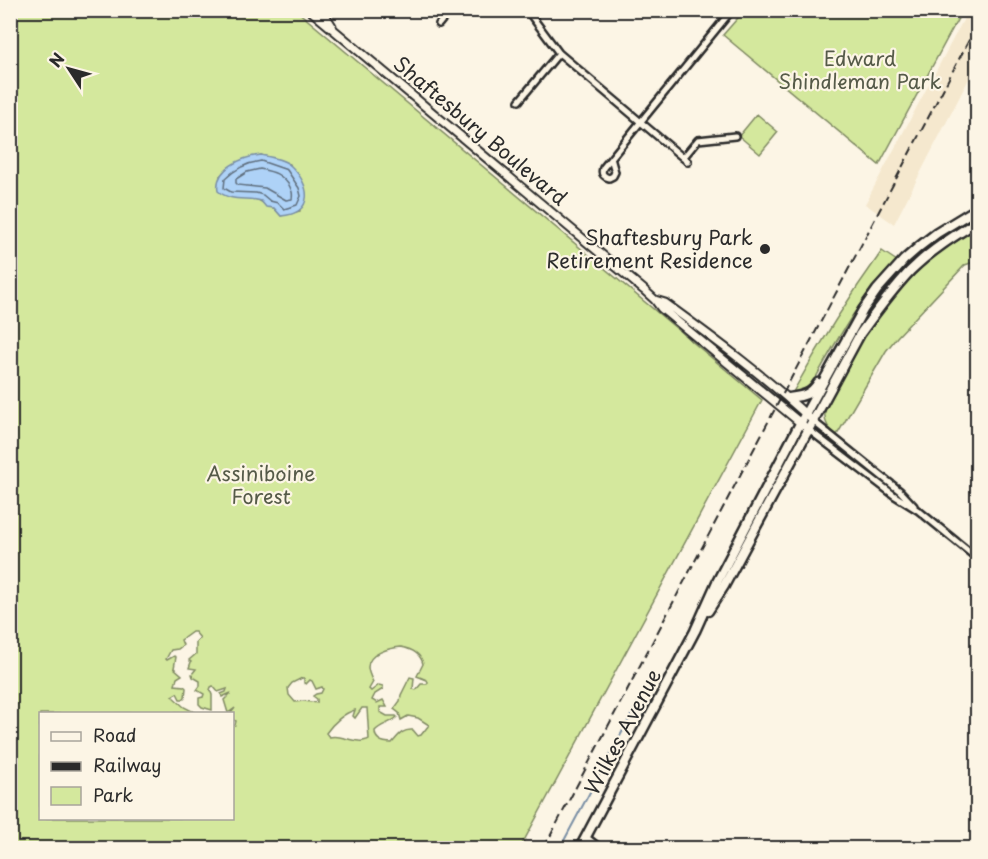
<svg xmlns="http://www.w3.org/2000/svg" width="988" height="859" font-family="'Playpen Sans',sans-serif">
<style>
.built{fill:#f5e8ce}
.green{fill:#d4e89d;stroke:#808a64;stroke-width:1.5;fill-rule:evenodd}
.water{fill:#aed2f7;stroke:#7a8fa5;stroke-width:1.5}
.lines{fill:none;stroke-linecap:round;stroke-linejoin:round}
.shore{stroke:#5f6e7d;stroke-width:1.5}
.stream{stroke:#7a8fa5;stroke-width:2}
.minor-casing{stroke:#2b2b2b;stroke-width:10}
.tertiary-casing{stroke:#2b2b2b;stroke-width:11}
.secondary-casing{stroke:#2b2b2b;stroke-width:13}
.minor{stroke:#fcf5e5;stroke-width:5}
.tertiary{stroke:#fcf5e5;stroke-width:7}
.secondary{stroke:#fcf5e5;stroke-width:8}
.rail{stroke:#2b2b2b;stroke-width:2;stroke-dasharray:9 4.5;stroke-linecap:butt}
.poi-dot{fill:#2b2b2b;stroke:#fcf5e5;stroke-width:2}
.labels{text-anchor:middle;stroke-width:4.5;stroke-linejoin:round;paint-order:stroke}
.park-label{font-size:20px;fill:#555a48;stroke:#fcf5e5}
.street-label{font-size:20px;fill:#2b2b2b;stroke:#fcf5e5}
.poi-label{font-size:20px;fill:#2b2b2b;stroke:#fcf5e5;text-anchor:end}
</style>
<rect width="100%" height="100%" fill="#fcf5e5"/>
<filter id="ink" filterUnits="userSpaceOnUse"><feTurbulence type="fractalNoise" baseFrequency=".0167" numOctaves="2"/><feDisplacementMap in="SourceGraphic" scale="12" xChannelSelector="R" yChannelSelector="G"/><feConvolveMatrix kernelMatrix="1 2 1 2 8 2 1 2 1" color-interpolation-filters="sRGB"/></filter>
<g filter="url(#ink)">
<!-- built -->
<path class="built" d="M 968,11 L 977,11 L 977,63 L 894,224 L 865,204 Z"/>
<!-- green -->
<path class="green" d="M 10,11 L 297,11 L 762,400 L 520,848 L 11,848 ZM 261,155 L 290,164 L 300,211 L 281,216 L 274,208 C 266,207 263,201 255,199 L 220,176 L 233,165 ZM 192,632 L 195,632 L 200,638 L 196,642 L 196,654 L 189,660 L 191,662 L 189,668 L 196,669 L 192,674 L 193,677 L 200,681 L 200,686 L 197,690 L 204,694 L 203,697 L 199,698 L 199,704 L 202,707 L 212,710 L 212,695 L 210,690 L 211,687 L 213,686 L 218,692 L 227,689 L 226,692 L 221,694 L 222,697 L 231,693 L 224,700 L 228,713 L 235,708 L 231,713 L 232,714 L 233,720 L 236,721 L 235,725 L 232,726 L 232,818 L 40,818 L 40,714 L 196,713 L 184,707 L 172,696 L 177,693 L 180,699 L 183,699 L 185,697 L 186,688 L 184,686 L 175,685 L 177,678 L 182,675 L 174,668 L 176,657 L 174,656 L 167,660 L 166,659 L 171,650 L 178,649 L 183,645 L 181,640 ZM 401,647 C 411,649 421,654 423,664 L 417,676 L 427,680 L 428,682 L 427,684 L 421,684 L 416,690 L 413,689 L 414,678 L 410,677 L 401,695 L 400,701 L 394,709 L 399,713 L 401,720 L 408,716 L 418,718 L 429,725 L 421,735 L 418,736 L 413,730 C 403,729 399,735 392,743 C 384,743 375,741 375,731 C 381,724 390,724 397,717 L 396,716 L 387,716 L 380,712 L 380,707 L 387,707 L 383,700 L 377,703 L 372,700 L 375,694 L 383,689 L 383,686 L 379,685 L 371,691 L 369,689 L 373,682 C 371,678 368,672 368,667 C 368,653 390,648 401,647 ZM 302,678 L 304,678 L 304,683 L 306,684 L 310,680 L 312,681 L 316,689 L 322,687 L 323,689 L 321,693 L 316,694 L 313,696 L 317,699 L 317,703 L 304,701 L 295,702 L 289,695 L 288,688 L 292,683 ZM 362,708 L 367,708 L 369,739 C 368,740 360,742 359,741 C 348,741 340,734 329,737 L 326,733 C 333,723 344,713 355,710 L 353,716 L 355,718 Z
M 744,11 L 744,10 L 962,11 L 879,165 L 723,35 Z
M 757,114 L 778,132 L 760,154 L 739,136 Z
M 977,212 L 977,217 C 932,242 892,279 863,323 L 861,322 C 876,290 910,256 938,236 C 951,228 964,220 977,212 Z
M 977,228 L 977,261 L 965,265 L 897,337 L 886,351 L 837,435 C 829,430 824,423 825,413 C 826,401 835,390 840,379 C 863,337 886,301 921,268 C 938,252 957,240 977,228 Z
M 882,251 L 897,261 C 860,296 836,342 811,386 L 805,391 L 793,392 C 820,343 849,297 882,251 Z"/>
<!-- water -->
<path class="water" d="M 261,155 C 270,157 285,159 291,166 C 311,185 315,213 281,216 L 274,208 L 266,207 L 261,201 C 247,197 230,202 218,191 C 214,168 243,157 261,155 Z"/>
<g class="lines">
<!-- shore -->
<path class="shore" d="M 261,161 L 287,170 L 299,188 L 301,196 L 297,205 L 284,209 L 278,203 L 270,201 L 263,195 L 256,193 L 231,192 L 224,188 L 225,179 C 235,169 247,163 261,161 Z
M 260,169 C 274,172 280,173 289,185 C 292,191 293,193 292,199 L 286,200 L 265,188 L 238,185 L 236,183 L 236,179 L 247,172 Z"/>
<!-- stream -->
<path class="stream" d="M 560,848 L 649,682"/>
<!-- minor casing -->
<g class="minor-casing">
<path id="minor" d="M 527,10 L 559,53 L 688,162
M 439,24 L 450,10
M 519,101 L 559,53
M 611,158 L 615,172 L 613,176 L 609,178 C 603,176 601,174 603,168 L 732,10
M 683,158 L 698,140 L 735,136
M 813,421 L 900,491 L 914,506
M 809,430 L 895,496 L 919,511 L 978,559
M 586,837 L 600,848"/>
</g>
<!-- tertiary casing -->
<g class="tertiary-casing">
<path id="tertiary" d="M 310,10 L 644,290 L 655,300 L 661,308 L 809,430
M 324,10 L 325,15 L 332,26
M 655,300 L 665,303 C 716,340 767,378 813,421"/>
</g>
<!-- secondary casing -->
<g class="secondary-casing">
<path id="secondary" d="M 789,398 C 802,396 811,395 818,383
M 708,611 L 724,586 L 860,334 C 876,312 891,291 910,271 C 930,251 954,236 978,221
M 580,848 L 695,631 L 717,582 L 796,431 L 863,310 L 877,290 L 904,260 L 920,246 L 937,233 L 978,208"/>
</g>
<!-- minor -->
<use href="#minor" class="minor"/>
<!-- tertiary -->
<use href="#tertiary" class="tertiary"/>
<!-- secondary -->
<use href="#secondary" class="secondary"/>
<!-- rail -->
<path class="rail" d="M 544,848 L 978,23"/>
</g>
</g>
<!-- markers -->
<circle class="poi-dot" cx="765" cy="249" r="6"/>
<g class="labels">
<!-- park labels -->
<g class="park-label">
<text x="860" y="66">Edward<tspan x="860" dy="23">Shindleman Park</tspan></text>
<text x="261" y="481">Assiniboine<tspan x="261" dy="23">Forest</tspan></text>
</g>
<!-- street labels -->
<g class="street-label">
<text transform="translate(480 131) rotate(40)" y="7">Shaftesbury Boulevard</text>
<text transform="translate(623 732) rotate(-62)" y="7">Wilkes Avenue</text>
</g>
<!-- poi labels -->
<g class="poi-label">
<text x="753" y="245">Shaftesbury Park<tspan x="753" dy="23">Retirement Residence</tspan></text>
</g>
</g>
<!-- margin -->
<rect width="988" height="859" fill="none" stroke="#fcf5e5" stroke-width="36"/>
<rect x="18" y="18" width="952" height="823" fill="none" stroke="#2b2b2b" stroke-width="2" filter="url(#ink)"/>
<!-- legend -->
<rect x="39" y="712" width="195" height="108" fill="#fcf5e5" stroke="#a8a49b" stroke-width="1.5"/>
<rect x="51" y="732" width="30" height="9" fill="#fcf5e5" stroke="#a8a49b" stroke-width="1.5"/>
<text x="93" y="742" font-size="18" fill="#2b2b2b">Road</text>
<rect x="51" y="762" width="30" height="9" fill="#2b2b2b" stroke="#a8a49b" stroke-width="1.5"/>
<text x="93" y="772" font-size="18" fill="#2b2b2b">Railway</text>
<rect x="51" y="787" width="30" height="18" fill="#d4e89d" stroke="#a8a49b" stroke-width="1.5"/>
<text x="93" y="802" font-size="18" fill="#2b2b2b">Park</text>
<!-- north arrow -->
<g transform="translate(69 69) rotate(306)" stroke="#fcf5e5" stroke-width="4.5" paint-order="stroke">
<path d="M0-4.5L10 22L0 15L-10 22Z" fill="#2b2b2b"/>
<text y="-9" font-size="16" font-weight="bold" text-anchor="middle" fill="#2b2b2b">N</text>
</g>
</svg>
